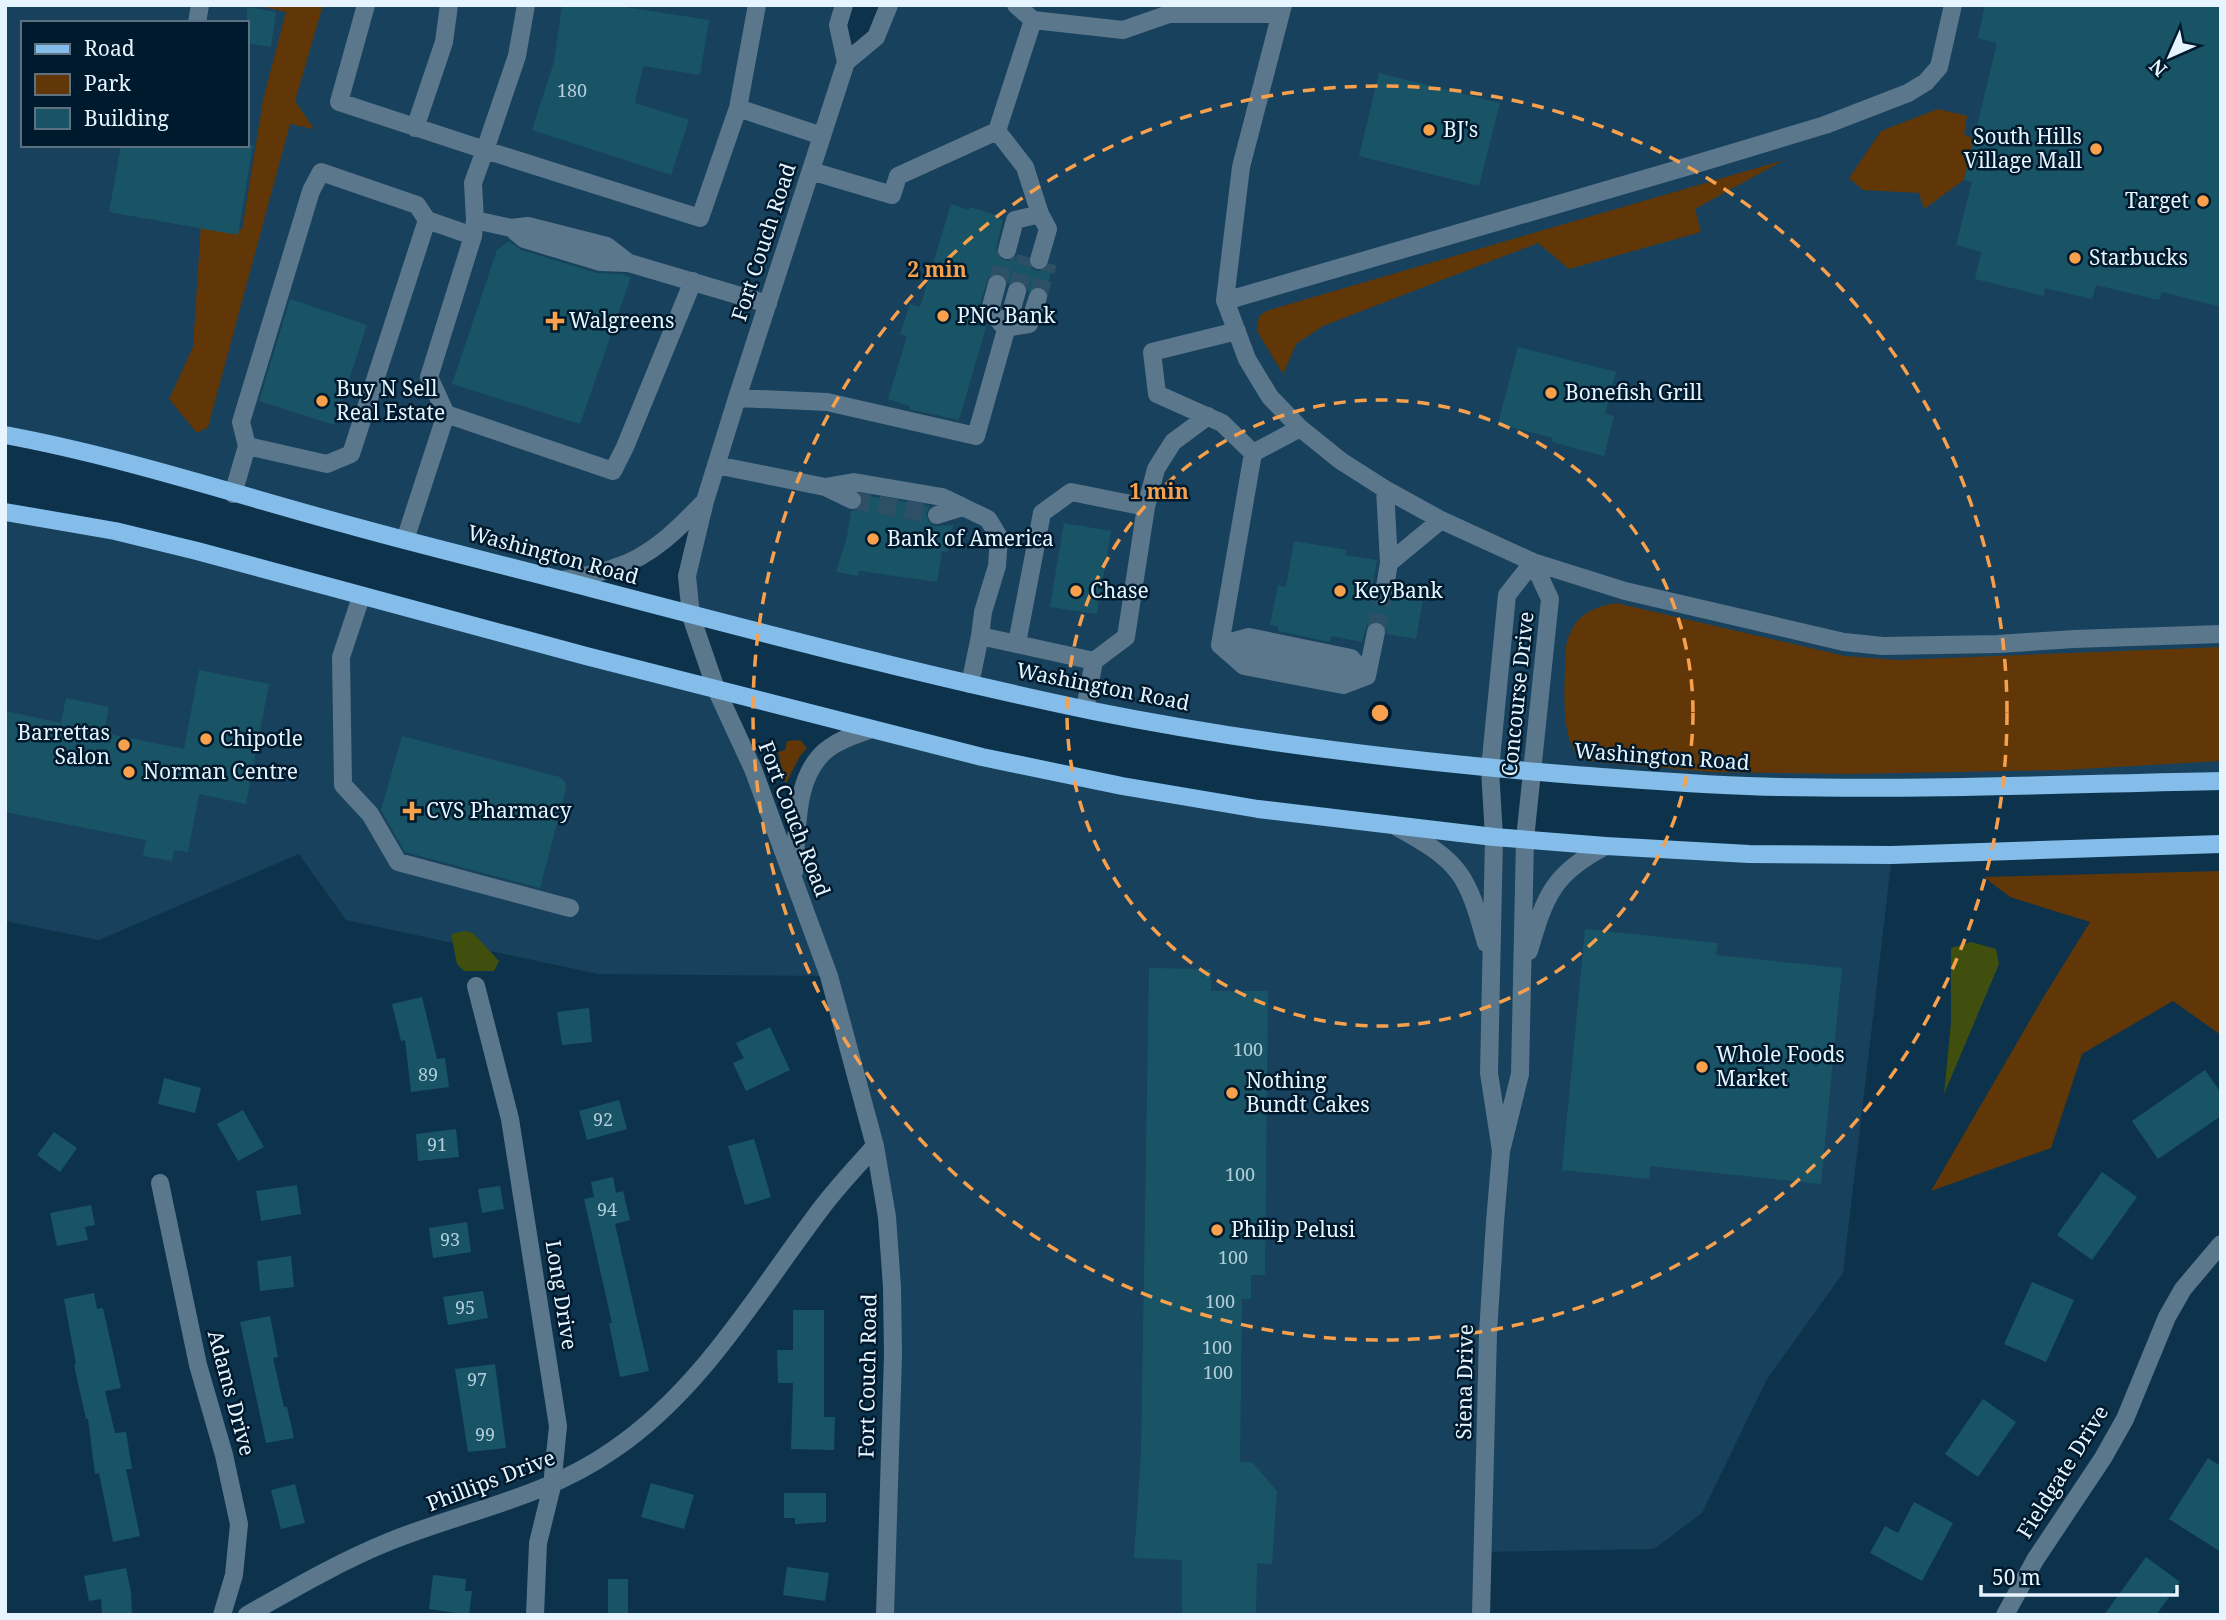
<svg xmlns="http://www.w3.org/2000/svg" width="2226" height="1620" font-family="'Noto Serif',serif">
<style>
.built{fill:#18415d;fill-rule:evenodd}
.green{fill:#613707}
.water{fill:#404f0d}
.building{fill:#185466}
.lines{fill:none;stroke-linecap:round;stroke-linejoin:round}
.minor-tunnel{stroke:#2e5067;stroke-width:18;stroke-dasharray:18 9;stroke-linecap:butt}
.minor{stroke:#5b778c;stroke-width:18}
.major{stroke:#84bde9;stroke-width:18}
.ring{fill:none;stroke:#f8a04b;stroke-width:3.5;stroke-dasharray:12 9}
.poi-dot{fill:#f8a04b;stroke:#001a2d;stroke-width:2.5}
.labels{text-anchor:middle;stroke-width:5;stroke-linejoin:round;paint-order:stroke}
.number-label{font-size:18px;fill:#b2ccd9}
.poi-label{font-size:21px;fill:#e6f4ff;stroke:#001a2d;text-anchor:start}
.street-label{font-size:21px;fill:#e6f4ff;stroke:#001a2d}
.centre{fill:#f8a04b;stroke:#001a2d;stroke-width:3.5}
.ring-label{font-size:21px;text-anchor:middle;font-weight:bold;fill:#f8a04b;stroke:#001a2d;stroke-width:5;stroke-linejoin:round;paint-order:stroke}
</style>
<rect width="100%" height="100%" fill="#0d334c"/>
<!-- built -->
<path class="built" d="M 5,5 L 844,5 L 846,61 L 889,5 L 2221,5 L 2221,781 L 1775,787 L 1222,734 L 691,616 L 687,576 L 705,503 L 665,540 L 561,580 L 5,435 ZM 23,23 L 247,23 L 247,145 L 23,145 Z
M 5,512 L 43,519 L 716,689 L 793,877 L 814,765 L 869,730 L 982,757 L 1397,827 L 1892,855 L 1843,1273 L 1767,1379 L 1702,1513 L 1654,1549 L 1483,1552 L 1481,1615 L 885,1615 L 887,1217 L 829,976 L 598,974 L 346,920 L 299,854 L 99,940 L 5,921 Z"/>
<!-- green -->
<path class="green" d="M 255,5 L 323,5 L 295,101 L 314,129 L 290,124 L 208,427 L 197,433 L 169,399 L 193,347 L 201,224 L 242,230 L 263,100 L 286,12 Z
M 1938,109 L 1967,116 L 1964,134 L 1974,139 L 1964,180 L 1924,209 L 1919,193 L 1863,190 L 1849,178 L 1881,131 Z
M 1784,160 L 1695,209 L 1701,232 L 1569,269 L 1538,243 L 1323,326 L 1296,344 L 1283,374 L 1257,331 L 1259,316 L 1269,310 Z
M 1616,603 L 1845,656 L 1897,660 L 2221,647 L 2221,761 L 2064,770 L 1847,774 L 1711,772 L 1598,762 C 1593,761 1586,760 1582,758 C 1557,742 1566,672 1566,646 C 1573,617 1589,608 1616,603 Z
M 800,740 L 807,748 L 800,756 L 786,783 L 784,781 L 778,752 L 785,750 L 787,741 Z
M 2221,871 L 2221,1035 L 2173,1001 L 2082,1054 L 2051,1148 L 1931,1191 L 2043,998 L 2090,922 L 2010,897 L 1984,877 Z"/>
<!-- water -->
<path class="water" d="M 465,931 L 473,933 L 499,961 L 494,971 L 464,971 L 457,964 L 451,934 Z
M 1971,942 L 1996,949 L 1999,964 L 1944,1094 L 1951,1023 L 1951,948 Z"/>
<!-- building -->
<path class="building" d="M 562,5 L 612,5 L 709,20 L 700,75 L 643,66 L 635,103 L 689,120 L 671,175 L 532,130 L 554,62 Z
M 1985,5 L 2221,5 L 2221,307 L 2162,292 L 2159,300 L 2096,285 L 2092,299 L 2045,288 L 2044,296 L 1975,279 L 1981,252 L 1956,245 L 1972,182 L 1964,180 L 1997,43 L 1978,38 Z
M 247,7 L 276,12 L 271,47 L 247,43 Z
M 1379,73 L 1500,103 L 1479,186 L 1359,156 Z
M 121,145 L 253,145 L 238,235 L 109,212 Z
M 951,204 L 969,210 L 970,207 L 996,215 L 996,218 L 1003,220 L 996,248 L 1000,258 L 1009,261 L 1018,254 L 1028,257 L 1030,267 L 1037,271 L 1046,269 L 1050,264 L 1053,265 L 1046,289 L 1036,286 L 1028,292 L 1026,284 L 1021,280 L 1014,280 L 1008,284 L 1005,277 L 1001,273 L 995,273 L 989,276 L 979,307 L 980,315 L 977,325 L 986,327 L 959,420 L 909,409 L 910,406 L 888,399 L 907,336 L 900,334 L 910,304 L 920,307 Z
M 509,241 L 521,250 L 597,273 L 621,274 L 631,277 L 580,424 L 452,384 L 497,250 Z
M 290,299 L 367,325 L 334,425 L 259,401 Z
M 1518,347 L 1616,372 L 1605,414 L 1614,416 L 1604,456 L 1552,442 L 1553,438 L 1498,424 Z
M 862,495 L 930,506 L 926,513 L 930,524 L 935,526 L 953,525 L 948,552 L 942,551 L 937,582 L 859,571 L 858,576 L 836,572 L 847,537 L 851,511 L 858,510 L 862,506 Z
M 1064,523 L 1111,531 L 1097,614 L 1050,607 Z
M 1294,541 L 1347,550 L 1345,555 L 1377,560 L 1373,585 L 1375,592 L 1382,598 L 1390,597 L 1396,589 L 1424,594 L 1416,639 L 1387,634 L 1384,624 L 1378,621 L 1367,625 L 1362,642 L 1331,636 L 1330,642 L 1278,631 L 1278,627 L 1270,625 L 1278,585 L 1286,587 Z
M 199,670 L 269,684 L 246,804 L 199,794 L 188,852 L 174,850 L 172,861 L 143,856 L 146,840 L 5,812 L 5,711 L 61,723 L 66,698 L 109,707 L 104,733 L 184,749 Z
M 402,736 L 560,777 L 565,782 L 566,789 L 540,888 L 405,852 L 381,810 Z
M 1585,929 L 1718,943 L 1716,955 L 1842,968 L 1821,1184 L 1650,1166 L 1649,1179 L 1562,1170 Z
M 1149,968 L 1211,969 L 1211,991 L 1268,991 L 1265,1275 L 1251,1275 L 1251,1299 L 1242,1299 L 1240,1462 L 1252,1462 L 1277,1491 L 1272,1564 L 1257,1563 L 1256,1615 L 1182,1615 L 1182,1560 L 1134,1558 L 1141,1454 Z
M 422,997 L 437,1059 L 445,1058 L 449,1087 L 411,1092 L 405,1040 L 401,1041 L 392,1004 Z
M 589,1008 L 592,1042 L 562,1045 L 557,1012 Z
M 770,1027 L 790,1070 L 746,1091 L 733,1063 L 744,1058 L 736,1043 Z
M 2205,1070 L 2221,1093 L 2221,1116 L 2158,1159 L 2132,1121 Z
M 164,1078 L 201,1088 L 195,1113 L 158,1104 Z
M 619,1100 L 627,1129 L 587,1140 L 579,1111 Z
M 243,1110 L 264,1147 L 238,1161 L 217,1124 Z
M 456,1129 L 459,1157 L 418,1161 L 416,1134 Z
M 54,1132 L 77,1148 L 60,1172 L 37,1155 Z
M 754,1139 L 771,1197 L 745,1205 L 728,1146 Z
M 2102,1172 L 2137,1197 L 2092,1260 L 2057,1235 Z
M 613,1177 L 616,1193 L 623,1191 L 630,1220 L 615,1224 L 649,1371 L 620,1377 L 609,1323 L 612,1323 L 584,1199 L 594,1197 L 591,1182 Z
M 297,1185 L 301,1214 L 261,1221 L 256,1191 Z
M 500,1186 L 504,1209 L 482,1213 L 478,1189 Z
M 91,1205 L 95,1225 L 85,1227 L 88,1240 L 57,1246 L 50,1213 Z
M 467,1222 L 471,1252 L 433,1258 L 429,1228 Z
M 291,1256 L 294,1287 L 260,1291 L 257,1261 Z
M 2032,1282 L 2074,1300 L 2046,1362 L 2004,1344 Z
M 483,1291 L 488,1318 L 448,1325 L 443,1297 Z
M 94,1293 L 97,1309 L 103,1308 L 121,1388 L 105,1391 L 115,1433 L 126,1432 L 132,1469 L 126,1469 L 140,1536 L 113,1542 L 99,1473 L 95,1474 L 88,1419 L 86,1419 L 74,1365 L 76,1364 L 64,1299 Z
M 793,1310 L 824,1310 L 824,1417 L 835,1417 L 834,1450 L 791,1449 L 793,1383 L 778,1383 L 777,1350 L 793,1350 Z
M 270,1316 L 278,1357 L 273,1358 L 284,1407 L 287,1407 L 294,1438 L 266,1443 L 240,1322 Z
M 495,1364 L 506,1448 L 468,1452 L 455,1369 Z
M 1983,1399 L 2016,1422 L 1978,1477 L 1945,1454 Z
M 2208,1458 L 2221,1466 L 2221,1552 L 2169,1519 Z
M 651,1483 L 694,1495 L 684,1529 L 641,1517 Z
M 295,1484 L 305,1523 L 281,1529 L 271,1490 Z
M 784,1493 L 826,1493 L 826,1522 L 795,1524 L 795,1518 L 784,1518 Z
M 1914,1502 L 1953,1523 L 1922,1581 L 1870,1553 L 1885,1526 L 1898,1533 Z
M 2146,1557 L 2180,1582 L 2156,1615 L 2104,1615 Z
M 787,1567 L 829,1573 L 825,1601 L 783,1595 Z
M 126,1568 L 131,1592 L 132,1615 L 102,1615 L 101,1599 L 89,1601 L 84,1576 Z
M 433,1575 L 466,1579 L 465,1591 L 472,1591 L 469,1615 L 429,1609 Z
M 608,1579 L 628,1579 L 628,1615 L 608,1615 Z"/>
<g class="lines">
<!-- minor-tunnel -->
<path class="minor-tunnel" d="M 997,284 L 1007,250
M 1017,291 L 1027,257
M 1038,297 L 1048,263
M 852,500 L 937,515
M 1376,632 L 1385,587"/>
<!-- minor -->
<path class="minor" d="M 366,5 L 339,102 L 485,150 L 473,183 L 475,220 L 473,236 L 429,377 L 446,414
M 526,5 L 517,56 L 485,150 L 700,218 L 738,108
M 757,5 L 738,108 L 822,136
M 844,5 L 838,25 L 846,62 L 737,398 L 705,501 L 687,576 L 691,616 L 716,689 L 753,769 L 829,976 L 875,1146 L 887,1217 L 892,1287 L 893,1355 L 885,1615
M 1016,5 L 1033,20 L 1123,30 L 1169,14 L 1280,14
M 1283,5 L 1241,167 L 1225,300 L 1247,359 L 1270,397 L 1300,428 L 1341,461 L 1385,489 L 1441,520 L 1533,562 L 1625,591 L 1844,642 L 1883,646 L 1998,644 L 2074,639 L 2221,634
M 197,23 L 200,5
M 846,62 L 876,37 L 889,5
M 415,128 L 444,42 L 449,5
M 997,131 L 1033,20
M 811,171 L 892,195 L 898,176 L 997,131 L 1025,167 L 1040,214 L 1048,229 L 1039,260
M 427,220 L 473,236
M 475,220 L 511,228 L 528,226 L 607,246 L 629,263
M 511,228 L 524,239 L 600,262 L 629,263 L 768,304
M 1007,250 L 1015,220 L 1040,214
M 997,284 L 990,310 L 1005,328
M 1225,301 L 1689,166 L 1825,125 L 1908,93 L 1926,82 L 1939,67 L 1953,5
M 1005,328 L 1029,324 L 1038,297
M 1237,331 L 1152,352 L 1157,394 L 1222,423 L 1253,453
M 737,398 L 827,402 L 976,436 L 1017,291
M 716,465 L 825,487 L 852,500
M 825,487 L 854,482 L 942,497 L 963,507
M 233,494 L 247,446 L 241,422 L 311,191 L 321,172 L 417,205 L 427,220 L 351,454 L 327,464 L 247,446
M 1146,507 L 1156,469 L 1173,442 L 1208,416
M 937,515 L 963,507 L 988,519 L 999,537 L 997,566 L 983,612 L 980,636 L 970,684
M 405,540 L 446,414 L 613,471 L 625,447 L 693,281
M 1389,563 L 1441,520
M 561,580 C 579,577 597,574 614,568 C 651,557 679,528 705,501
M 1385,587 L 1389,563 L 1385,489
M 361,597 L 341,657 L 343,785 L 370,814 L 398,862 L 570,908
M 980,636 L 1094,661
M 1017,643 L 1042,513 L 1071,492 L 1146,507 L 1126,637 L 1094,661 L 1085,709
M 1220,645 L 1253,453 L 1300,428
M 1220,645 L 1244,666 L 1343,685 L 1367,676
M 1220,645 L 1249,637 L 1351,658 L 1367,676
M 1224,645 L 1367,676
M 1367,676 L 1376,632
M 1397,827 C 1461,862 1467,874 1486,943
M 794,872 C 798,832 793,774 829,748 C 841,739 855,735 869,730
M 1529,951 C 1545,896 1553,873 1606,846
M 476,986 L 510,1119 L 558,1426 L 552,1486 L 538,1543 L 535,1615
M 160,1183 L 198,1365 L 224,1455 L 239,1524 L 234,1575 L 222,1615
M 247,1615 C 293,1589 339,1562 388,1542 C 464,1511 545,1498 613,1450 C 703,1389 758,1291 823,1206 C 839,1185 857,1166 875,1146
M 1481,1615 L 1488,1333 L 1495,1222 L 1501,1151 L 1520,1074 L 1525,839 L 1550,599 L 1533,562 L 1507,595 L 1490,769 L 1494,837 L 1489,1073 L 1501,1151
M 2005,1615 L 2035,1560 L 2103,1458 L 2125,1419 L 2167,1317 L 2183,1289 L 2221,1244"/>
<!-- major -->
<path class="major" d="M 5,435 C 124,457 240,496 356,527 C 425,546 495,563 564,581 C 740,627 915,674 1093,711 C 1252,743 1413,762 1575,775 C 1643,780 1711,786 1779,787 C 1926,790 2074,784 2221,781
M 5,512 L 115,531 L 197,551 L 586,656 L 982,757 L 1122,786 L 1258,809 L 1494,837 L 1606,846 L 1749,854 L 1892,855 L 2221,844"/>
</g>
<!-- distance rings -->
<g class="ring">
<circle cx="1380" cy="713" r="313"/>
<circle cx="1380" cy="713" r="627"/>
</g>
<!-- markers -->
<g class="poi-dot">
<circle cx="1429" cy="130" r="7"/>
<circle cx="2096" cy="149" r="7"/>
<circle cx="2203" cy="201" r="7"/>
<circle cx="2075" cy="258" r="7"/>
<circle cx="943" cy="316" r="7"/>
<path d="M551.5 310.5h7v7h7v7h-7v7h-7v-7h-7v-7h7z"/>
<circle cx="1551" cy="393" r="7"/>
<circle cx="322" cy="401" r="7"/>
<circle cx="873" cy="539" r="7"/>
<circle cx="1076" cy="591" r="7"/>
<circle cx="1340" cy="591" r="7"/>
<circle cx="206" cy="739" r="7"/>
<circle cx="124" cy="745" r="7"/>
<circle cx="129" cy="772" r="7"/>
<path d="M408.5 800.5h7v7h7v7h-7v7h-7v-7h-7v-7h7z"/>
<circle cx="1702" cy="1067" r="7"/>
<circle cx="1232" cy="1093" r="7"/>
<circle cx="1217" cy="1230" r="7"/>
</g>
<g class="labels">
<!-- number labels -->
<g class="number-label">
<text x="572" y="97">180</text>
<text x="1248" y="1056">100</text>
<text x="428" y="1081">89</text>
<text x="603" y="1126">92</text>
<text x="437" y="1151">91</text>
<text x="1240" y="1181">100</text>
<text x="607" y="1216">94</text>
<text x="450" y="1246">93</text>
<text x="1233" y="1264">100</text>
<text x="1220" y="1308">100</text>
<text x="465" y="1314">95</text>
<text x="1217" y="1354">100</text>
<text x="1218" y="1379">100</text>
<text x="477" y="1386">97</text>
<text x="485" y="1441">99</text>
</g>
<!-- poi labels -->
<g class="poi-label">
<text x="1443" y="137">BJ's</text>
<text x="2082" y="144" text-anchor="end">South Hills<tspan x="2082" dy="24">Village Mall</tspan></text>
<text x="2189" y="208" text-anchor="end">Target</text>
<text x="2089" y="265">Starbucks</text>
<text x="957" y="323">PNC Bank</text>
<text x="569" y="328">Walgreens</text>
<text x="336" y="396">Buy N Sell<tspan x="336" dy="24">Real Estate</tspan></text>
<text x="1565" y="400">Bonefish Grill</text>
<text x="887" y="546">Bank of America</text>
<text x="1090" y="598">Chase</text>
<text x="1354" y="598">KeyBank</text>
<text x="110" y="740" text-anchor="end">Barrettas<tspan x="110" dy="24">Salon</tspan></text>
<text x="220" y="746">Chipotle</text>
<text x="143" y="779">Norman Centre</text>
<text x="426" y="818">CVS Pharmacy</text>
<text x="1716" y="1062">Whole Foods<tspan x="1716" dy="24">Market</tspan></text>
<text x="1246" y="1088">Nothing<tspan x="1246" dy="24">Bundt Cakes</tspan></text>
<text x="1231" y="1237">Philip Pelusi</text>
</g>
<!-- street labels -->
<g class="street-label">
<text transform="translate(764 242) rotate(-72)" y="7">Fort Couch Road</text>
<text transform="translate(553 555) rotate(15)" y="7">Washington Road</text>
<text transform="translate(1103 687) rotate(11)" y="7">Washington Road</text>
<text transform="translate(1518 694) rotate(-84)" y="7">Concourse Drive</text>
<text transform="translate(1662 757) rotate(4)" y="7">Washington Road</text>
<text transform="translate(794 819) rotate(69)" y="7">Fort Couch Road</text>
<text transform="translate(561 1295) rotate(81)" y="7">Long Drive</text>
<text transform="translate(868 1376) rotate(-89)" y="7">Fort Couch Road</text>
<text transform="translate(1465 1382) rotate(-89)" y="7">Siena Drive</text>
<text transform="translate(231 1393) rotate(75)" y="7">Adams Drive</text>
<text transform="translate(2063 1472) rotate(-58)" y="7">Fieldgate Drive</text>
<text transform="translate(491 1481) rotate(-21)" y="7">Phillips Drive</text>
</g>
</g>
<circle cx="1380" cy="713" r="10" class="centre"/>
<g class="ring-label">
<text x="937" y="277">2 min</text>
<text x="1159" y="499">1 min</text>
</g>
<!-- border -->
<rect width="2226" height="1620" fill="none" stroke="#e6f4ff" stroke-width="14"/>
<!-- legend -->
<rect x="21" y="21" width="228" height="126" fill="#001a2d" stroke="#5c7181" stroke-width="2"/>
<rect x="35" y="44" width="35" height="10" fill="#84bde9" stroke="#5c7181" stroke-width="2"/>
<text x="84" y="56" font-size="21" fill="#e6f4ff">Road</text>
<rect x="35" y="74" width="35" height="21" fill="#613707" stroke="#5c7181" stroke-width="2"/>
<text x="84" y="91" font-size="21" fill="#e6f4ff">Park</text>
<rect x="35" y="108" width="35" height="21" fill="#185466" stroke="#5c7181" stroke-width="2"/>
<text x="84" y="126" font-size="21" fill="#e6f4ff">Building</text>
<!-- north arrow -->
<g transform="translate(2170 56) rotate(225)" stroke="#001a2d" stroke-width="5" paint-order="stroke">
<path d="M0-5L12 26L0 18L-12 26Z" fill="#e6f4ff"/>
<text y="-10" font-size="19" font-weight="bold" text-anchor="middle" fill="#e6f4ff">N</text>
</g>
<!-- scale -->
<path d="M1981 1585v10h196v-10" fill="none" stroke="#e6f4ff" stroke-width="3.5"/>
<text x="1992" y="1585" font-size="21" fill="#e6f4ff" stroke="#001a2d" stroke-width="5" paint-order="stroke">50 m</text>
</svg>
